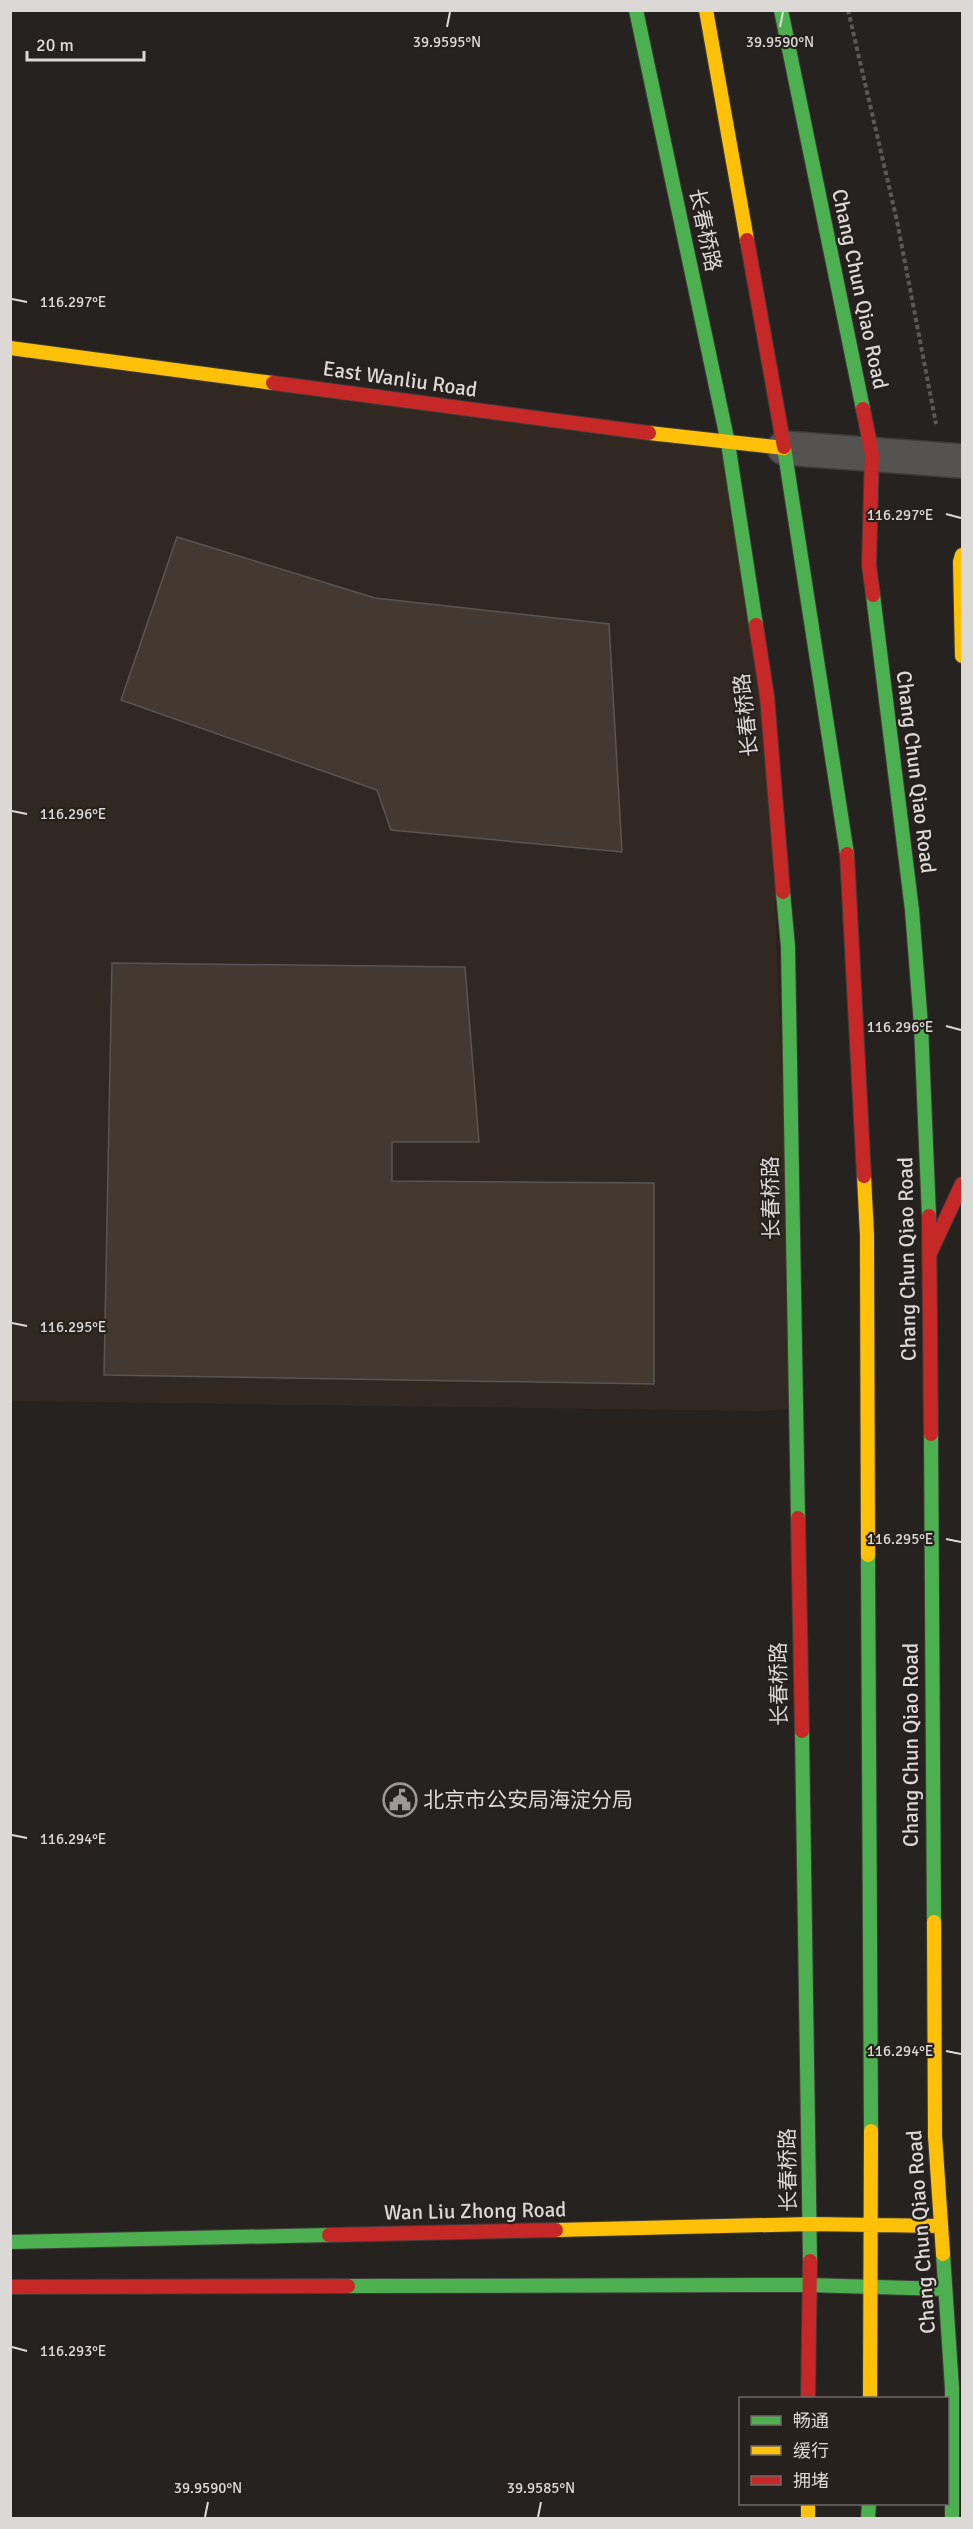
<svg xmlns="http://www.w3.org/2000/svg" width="973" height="2529" font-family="Signika,'Noto Sans SC',sans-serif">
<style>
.built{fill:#322822}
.building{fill:#433930;stroke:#585554;stroke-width:1.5}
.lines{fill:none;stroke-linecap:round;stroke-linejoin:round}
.street-casing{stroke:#3f3c3b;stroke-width:36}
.fast-casing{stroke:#3f3c3b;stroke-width:16}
.slow-casing{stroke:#3f3c3b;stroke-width:16}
.jam-casing{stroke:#3f3c3b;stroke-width:16}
.path{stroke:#5b5958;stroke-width:4;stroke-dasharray:4.5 3;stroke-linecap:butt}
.street{stroke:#555351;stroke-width:33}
.fast{stroke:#4caf50;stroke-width:14}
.slow{stroke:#ffc107;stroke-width:14}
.jam{stroke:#c62828;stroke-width:14}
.ticks{fill:none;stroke:#dcd8d6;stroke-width:2}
.labels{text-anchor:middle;stroke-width:4.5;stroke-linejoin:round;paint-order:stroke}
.street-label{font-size:21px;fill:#dcd8d6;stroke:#27211e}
.poi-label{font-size:21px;fill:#dcd8d6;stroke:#27211e;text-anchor:start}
.ticks-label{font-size:15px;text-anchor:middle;fill:#dcd8d6;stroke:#27211e;stroke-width:4.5;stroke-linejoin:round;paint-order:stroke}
</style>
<rect width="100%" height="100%" fill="#252220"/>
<!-- built -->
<path class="built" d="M 11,348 L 728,443 L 767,696 L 795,1409 L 756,1411 L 11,1401 Z"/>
<!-- building -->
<path class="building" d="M 177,537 L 375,598 L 609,624 L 622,852 L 391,830 L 377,790 L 121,700 Z
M 112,963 L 465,967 L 479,1142 L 392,1142 L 392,1181 L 654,1183 L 654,1384 L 104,1375 Z"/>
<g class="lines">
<!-- street casing -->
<g class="street-casing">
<path id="street" d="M 784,448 L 962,461"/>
</g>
<!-- fast casing -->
<g class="fast-casing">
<path id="fast" d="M 636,10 L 728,443 L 756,625
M 781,10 L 863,409
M 784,447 L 847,854
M 873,595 L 912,910 L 921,1025 L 929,1216
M 783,892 L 788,947 L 798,1518
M 931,1434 L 934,1922
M 868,1555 L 871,2131
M 802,1731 L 810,2261
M 10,2242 L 329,2235
M 943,2254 L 952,2388 L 952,2518
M 348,2286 L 807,2285 L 945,2289
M 868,2518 L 869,2504"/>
</g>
<!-- slow casing -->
<g class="slow-casing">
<path id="slow" d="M 706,10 L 747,240
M 10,348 L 273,383
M 649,433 L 784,448
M 962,555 L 960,562 L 962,656
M 864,1176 L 867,1236 L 868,1555
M 934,1922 L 935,2136 L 943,2254
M 556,2230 L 810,2224 L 941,2226
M 870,2398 L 871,2131
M 808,2504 L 808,2518"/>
</g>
<!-- jam casing -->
<g class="jam-casing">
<path id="jam" d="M 747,240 L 784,447
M 273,383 L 649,433
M 863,409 L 872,454 L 869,565 L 873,595
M 756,625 L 767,696 L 783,892
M 847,854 L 864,1176
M 929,1216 L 931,1434
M 930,1253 L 962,1184
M 798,1518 L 802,1731
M 329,2235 L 556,2230
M 10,2287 L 348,2286
M 808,2398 L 810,2261"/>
</g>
<!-- path -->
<path class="path" d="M 848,10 L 897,221 L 936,424"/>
<!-- street -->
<use href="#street" class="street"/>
<!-- fast -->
<use href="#fast" class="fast"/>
<!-- slow -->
<use href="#slow" class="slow"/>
<!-- jam -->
<use href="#jam" class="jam"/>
</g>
<!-- ticks -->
<path class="ticks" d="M 447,27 L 450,12M 780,27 L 783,12M 12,299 L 27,302M 946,514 L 961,518M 12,811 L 27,814M 946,1026 L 961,1030M 12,1323 L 27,1326M 946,1539 L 961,1542M 12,1835 L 27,1838M 946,2051 L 961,2054M 12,2347 L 27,2351M 205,2517 L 208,2502M 538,2517 L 541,2502"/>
<!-- icons -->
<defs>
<g id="civic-ring" transform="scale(1.725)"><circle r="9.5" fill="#27211e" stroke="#9c9896" stroke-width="1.5"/><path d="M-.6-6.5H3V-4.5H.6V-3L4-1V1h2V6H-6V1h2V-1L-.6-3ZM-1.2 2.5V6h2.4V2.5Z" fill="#9c9896"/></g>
</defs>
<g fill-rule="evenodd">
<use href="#civic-ring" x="400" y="1800"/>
</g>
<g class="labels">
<!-- street labels -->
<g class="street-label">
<text transform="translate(705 230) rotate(78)" y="7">长春桥路</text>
<text transform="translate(860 289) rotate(78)" y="7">Chang Chun Qiao Road</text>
<text transform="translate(400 379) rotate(8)" y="7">East Wanliu Road</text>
<text transform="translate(746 715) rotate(-96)" y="7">长春桥路</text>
<text transform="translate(916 772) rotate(83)" y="7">Chang Chun Qiao Road</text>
<text transform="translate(771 1198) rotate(-91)" y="7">长春桥路</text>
<text transform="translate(907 1259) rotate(-91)" y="7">Chang Chun Qiao Road</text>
<text transform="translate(779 1684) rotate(-91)" y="7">长春桥路</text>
<text transform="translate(911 1745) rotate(-90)" y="7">Chang Chun Qiao Road</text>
<text transform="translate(788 2170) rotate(-91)" y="7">长春桥路</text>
<text transform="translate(475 2211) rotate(-1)" y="7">Wan Liu Zhong Road</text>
<text transform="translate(921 2232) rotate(-94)" y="7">Chang Chun Qiao Road</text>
</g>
<!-- poi labels -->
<g class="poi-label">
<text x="423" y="1807">北京市公安局海淀分局</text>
</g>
</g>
<g class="ticks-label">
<text x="447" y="47">39.9595°N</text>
<text x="780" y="47">39.9590°N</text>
<text x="73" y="307">116.297°E</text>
<text x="900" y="520">116.297°E</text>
<text x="73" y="819">116.296°E</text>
<text x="900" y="1032">116.296°E</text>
<text x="73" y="1332">116.295°E</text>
<text x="900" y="1544">116.295°E</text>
<text x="73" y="1844">116.294°E</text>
<text x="900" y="2056">116.294°E</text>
<text x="73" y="2356">116.293°E</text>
<text x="208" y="2493">39.9590°N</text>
<text x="541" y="2493">39.9585°N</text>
</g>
<!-- border -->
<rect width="973" height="2529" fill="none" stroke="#dcd8d6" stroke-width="24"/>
<!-- legend -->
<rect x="739" y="2397" width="210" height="108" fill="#27211e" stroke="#6f6a68" stroke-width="1.5"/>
<rect x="751" y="2416" width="30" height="9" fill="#4caf50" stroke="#6f6a68" stroke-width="1.5"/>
<text x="793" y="2427" font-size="18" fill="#dcd8d6">畅通</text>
<rect x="751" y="2446" width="30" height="9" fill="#ffc107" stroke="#6f6a68" stroke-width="1.5"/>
<text x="793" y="2457" font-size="18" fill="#dcd8d6">缓行</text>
<rect x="751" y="2476" width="30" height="9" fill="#c62828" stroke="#6f6a68" stroke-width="1.5"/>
<text x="793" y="2487" font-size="18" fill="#dcd8d6">拥堵</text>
<!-- scale -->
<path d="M27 51v9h117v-9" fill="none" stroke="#dcd8d6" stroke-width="3"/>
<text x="36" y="51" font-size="18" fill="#dcd8d6" stroke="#27211e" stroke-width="4.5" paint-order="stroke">20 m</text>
</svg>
